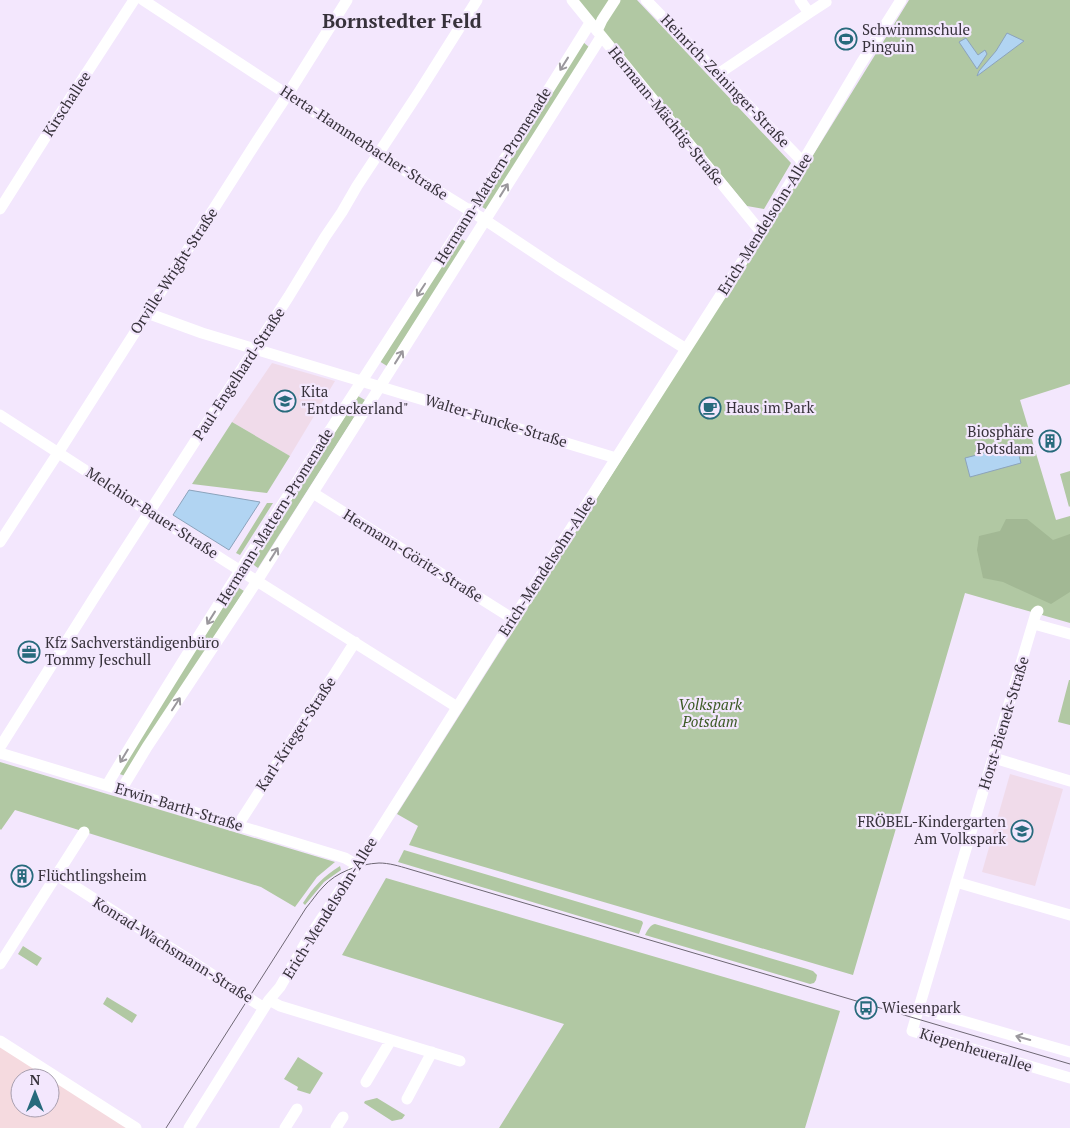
<svg xmlns="http://www.w3.org/2000/svg" width="1070" height="1128" font-family="'PT Serif',serif">
<style>
.commercial{fill:#f5dadf}
.education{fill:#f0dbea}
.green{fill:#b1c8a3}
.forest{fill:#a2b894}
.water{fill:#b1d4f2;stroke:#8ca3bb}
.lines{fill:none;stroke-linecap:round;stroke-linejoin:round}
.minor{stroke:#fff;stroke-width:11}
.tram{stroke:#6e6774;stroke-width:1}
.oneway{stroke:#9b989d}
.labels{text-anchor:middle;stroke-width:4.5;stroke-linejoin:round;paint-order:stroke}
.poi-label{font-size:15px;fill:#37323b;stroke:#f3e7fd;text-anchor:start}
.street-label{font-size:15px;fill:#37323b;stroke:#f3e7fd}
.park-label{font-size:15px;font-style:italic;fill:#3c5a25;stroke:#f3e7fd}
.district-label{font-size:20px;font-weight:bold;fill:#37323b;stroke:#f3e7fd}
</style>
<rect width="100%" height="100%" fill="#f3e7fd"/>
<!-- commercial -->
<path class="commercial" d="M 0,1047 L 50,1078 L 20,1078 L 20,1108 L 50,1108 L 50,1078 L 129,1128 L 0,1128 Z"/>
<!-- education -->
<path class="education" d="M 272,363 L 335,381 L 290,456 L 232,422 Z
M 1010,774 L 1063,789 L 1035,886 L 982,872 Z"/>
<!-- green -->
<path class="green" d="M 577,0 L 637,0 L 791,163 L 764,209 L 747,206 Z
M 909,0 L 1070,0 L 1070,384 L 1020,400 L 1056,520 L 1070,516 L 1070,623 L 965,593 L 853,975 L 409,845 L 418,826 L 397,814 L 773,220 Z
M 583,42 L 590,48 L 487,210 L 479,205 Z
M 459,237 L 466,242 L 387,366 L 379,361 Z
M 358,396 L 365,400 L 258,568 L 251,563 Z
M 232,422 L 290,456 L 267,493 L 192,484 Z
M 1070,471 L 1070,506 L 1069,507 L 1060,474 Z
M 267,503 L 273,503 L 240,555 L 236,553 Z
M 236,586 L 244,591 L 125,776 L 117,773 Z
M 1069,680 L 1070,680 L 1070,725 L 1058,722 Z
M 0,762 L 335,862 L 317,877 L 295,907 L 261,887 L 15,810 L 1,830 L 0,829 Z
M 404,850 L 642,921 L 643,923 L 639,934 L 398,862 Z
M 340,866 L 341,870 L 324,882 L 305,905 L 303,903 C 314,886 323,877 340,866 Z
M 386,878 L 840,1011 L 805,1128 L 499,1128 L 564,1024 L 342,955 Z
M 655,924 L 807,969 L 813,971 L 817,975 L 816,980 L 814,983 L 810,984 L 645,935 C 647,931 650,925 655,924 Z
M 23,946 L 42,958 L 37,966 L 18,954 Z
M 107,997 L 137,1015 L 132,1023 L 103,1004 Z
M 298,1057 L 323,1073 L 310,1094 L 297,1090 L 298,1087 L 284,1079 Z
M 377,1098 L 405,1115 L 402,1119 L 392,1121 L 364,1103 L 365,1101 Z"/>
<!-- forest -->
<path class="forest" d="M 1006,519 L 1027,519 L 1053,540 L 1070,534 L 1070,592 L 1051,604 L 1003,582 L 983,578 L 977,550 L 979,536 L 1000,531 Z"/>
<!-- water -->
<path class="water" d="M 1007,33 L 1024,41 L 977,76 L 979,71 L 996,51 Z
M 966,38 L 978,55 L 985,50 L 987,54 L 977,69 L 959,42 Z
M 1016,445 L 1021,463 L 970,477 L 965,458 Z
M 189,490 L 260,502 L 229,550 L 173,515 Z"/>
<g class="lines">
<!-- minor -->
<path class="minor" d="M 143,0 L 378,154 L 485,220 L 557,268 L 686,349
M 572,0 L 761,232
M 646,0 L 803,162
M 809,13 L 826,2 L 825,0
M 597,31 L 602,20 L 615,0
M 718,74 L 809,13 L 800,0
M 0,209 L 69,100 L 134,0
M 147,313 L 202,333 L 616,458
M 0,415 L 225,561 L 457,707
M 313,493 L 513,619
M 0,542 L 58,453 L 257,141 L 288,94 L 347,0
M 1038,611 L 1036,613 L 912,1031 L 1070,1078
M 1034,624 L 1070,634
M 0,747 L 97,593 L 289,296 L 325,237 L 342,212 L 357,186 L 419,92 L 477,0
M 0,753 L 309,847 L 345,858 L 357,865
M 994,758 L 1070,781
M 107,785 C 262,527 432,279 590,23
M 121,790 L 147,747 L 257,581 L 601,37
M 238,825 L 355,642
M 57,875 L 264,1008
M 956,882 L 1070,915
M 0,964 L 84,832
M 269,1000 L 280,1006 L 460,1061
M 918,1008 L 1070,1052
M 0,1041 L 136,1128
M 366,1082 L 391,1040
M 407,1099 L 432,1052
M 189,1128 L 269,1000 L 280,987 L 306,942 L 374,839 L 513,619 L 761,232 L 860,65 L 901,0
M 285,1128 L 297,1109
M 336,1128 L 343,1117"/>
<!-- tram -->
<path class="tram" d="M 166,1128 L 306,908 C 312,901 317,893 323,887 C 336,872 359,864 379,863 C 389,863 399,866 409,869 L 1070,1064"/>
</g>
<!-- one-way arrows -->
<defs><path id="oneway-shaft" d="M-6 0H5M1.5-3L5.5 0L1.5 3" fill="none" stroke-width="1.6" stroke-linecap="round" stroke-linejoin="round" transform="scale(1.25)"/></defs>
<g class="oneway">
<use href="#oneway-shaft" transform="translate(564 64) rotate(122)"/>
<use href="#oneway-shaft" transform="translate(504 190) rotate(-58)"/>
<use href="#oneway-shaft" transform="translate(421 290) rotate(123)"/>
<use href="#oneway-shaft" transform="translate(399 357) rotate(-58)"/>
<use href="#oneway-shaft" transform="translate(274 554) rotate(-58)"/>
<use href="#oneway-shaft" transform="translate(211 618) rotate(122)"/>
<use href="#oneway-shaft" transform="translate(176 704) rotate(-57)"/>
<use href="#oneway-shaft" transform="translate(124 756) rotate(121)"/>
<use href="#oneway-shaft" transform="translate(1023 1038) rotate(-164)"/>
</g>
<!-- icons -->
<defs>
<g id="stadium-ring" transform="scale(1.125)"><circle r="9.5" fill="#f3e7fd" stroke="#276a7c" stroke-width="1.5"/><path d="M0-5a6.5 5 0 1 0 0 10a6.5 5 0 1 0 0-10ZM-3.5-1.8h7v3.6h-7Z" fill="#276a7c"/></g>
<g id="school-ring" transform="scale(1.125)"><circle r="9.5" fill="#f3e7fd" stroke="#276a7c" stroke-width="1.5"/><path d="M0-5L7-2L0 1L-7-2ZM-4 1L0 2.5L4 1V4Q0 6-4 4Z" fill="#276a7c"/></g>
<g id="cafe-ring" transform="scale(1.125)"><circle r="9.5" fill="#f3e7fd" stroke="#276a7c" stroke-width="1.5"/><path d="M-5.5-4.5H6V0H3Q3 3.5 0 3.5H-2.5Q-5.5 3.5-5.5 0ZM3-3.2v2h1.7v-2ZM-6 4.5H4V6H-6Z" fill="#276a7c"/></g>
<g id="building-ring" transform="scale(1.125)"><circle r="9.5" fill="#f3e7fd" stroke="#276a7c" stroke-width="1.5"/><path d="M-4-6H4V6H1V3H-1V6H-4ZM-2.5-4.3h1.7v1.8h-1.7ZM.8-4.3h1.7v1.8H.8ZM-2.5-1h1.7V.8h-1.7ZM.8-1h1.7V.8H.8Z" fill="#276a7c"/></g>
<g id="office-ring" transform="scale(1.125)"><circle r="9.5" fill="#f3e7fd" stroke="#276a7c" stroke-width="1.5"/><path d="M-6-3h4V-5.5h4V-3h4V5H-6ZM-1-4.5V-3h2v-1.5ZM-6 0V1H6V0Z" fill="#276a7c"/></g>
<g id="bus-ring" transform="scale(1.125)"><circle r="9.5" fill="#f3e7fd" stroke="#276a7c" stroke-width="1.5"/><path d="M-5-6H5V4H4V6H2V4H-2V6H-4V4H-5ZM-3.5-4V0h7V-4ZM-3.5 1.2v1.5H-2V1.2ZM2 1.2v1.5H3.5V1.2Z" fill="#276a7c"/></g>
</defs>
<g fill-rule="evenodd">
<use href="#stadium-ring" x="846" y="39"/>
<use href="#school-ring" x="285" y="401"/>
<use href="#cafe-ring" x="710" y="408"/>
<use href="#building-ring" x="1050" y="441"/>
<use href="#office-ring" x="29" y="652"/>
<use href="#school-ring" x="1022" y="831"/>
<use href="#building-ring" x="22" y="876"/>
<use href="#bus-ring" x="866" y="1008"/>
</g>
<g class="labels">
<!-- poi labels -->
<g class="poi-label">
<text x="862" y="35">Schwimmschule<tspan x="862" dy="17">Pinguin</tspan></text>
<text x="301" y="397">Kita<tspan x="301" dy="17">"Entdeckerland"</tspan></text>
<text x="726" y="413">Haus im Park</text>
<text x="1034" y="437" text-anchor="end">Biosphäre<tspan x="1034" dy="17">Potsdam</tspan></text>
<text x="45" y="648">Kfz Sachverständigenbüro<tspan x="45" dy="17">Tommy Jeschull</tspan></text>
<text x="1006" y="827" text-anchor="end">FRÖBEL-Kindergarten<tspan x="1006" dy="17">Am Volkspark</tspan></text>
<text x="38" y="881">Flüchtlingsheim</text>
<text x="882" y="1013">Wiesenpark</text>
</g>
<!-- street labels -->
<g class="street-label">
<text transform="translate(725 81) rotate(46)" y="5">Heinrich-Zeininger-Straße</text>
<text transform="translate(67 104) rotate(-57)" y="5">Kirschallee</text>
<text transform="translate(666 116) rotate(51)" y="5">Hermann-Mächtig-Straße</text>
<text transform="translate(364 143) rotate(33)" y="5">Herta-Hammerbacher-Straße</text>
<text transform="translate(493 176) rotate(-58)" y="5">Hermann-Mattern-Promenade</text>
<text transform="translate(765 224) rotate(-58)" y="5">Erich-Mendelsohn-Allee</text>
<text transform="translate(174 271) rotate(-57)" y="5">Orville-Wright-Straße</text>
<text transform="translate(239 374) rotate(-57)" y="5">Paul-Engelhard-Straße</text>
<text transform="translate(496 421) rotate(17)" y="5">Walter-Funcke-Straße</text>
<text transform="translate(152 513) rotate(33)" y="5">Melchior-Bauer-Straße</text>
<text transform="translate(275 517) rotate(-58)" y="5">Hermann-Mattern-Promenade</text>
<text transform="translate(413 556) rotate(32)" y="5">Hermann-Göritz-Straße</text>
<text transform="translate(547 566) rotate(-57)" y="5">Erich-Mendelsohn-Allee</text>
<text transform="translate(1004 723) rotate(-73)" y="5">Horst-Bienek-Straße</text>
<text transform="translate(296 734) rotate(-57)" y="5">Karl-Krieger-Straße</text>
<text transform="translate(179 807) rotate(17)" y="5">Erwin-Barth-Straße</text>
<text transform="translate(330 908) rotate(-58)" y="5">Erich-Mendelsohn-Allee</text>
<text transform="translate(173 950) rotate(32)" y="5">Konrad-Wachsmann-Straße</text>
<text transform="translate(976 1050) rotate(17)" y="5">Kiepenheuerallee</text>
</g>
<!-- park labels -->
<g class="park-label">
<text x="710" y="710">Volkspark<tspan x="710" dy="17">Potsdam</tspan></text>
</g>
<!-- district labels -->
<g class="district-label">
<text x="402" y="28">Bornstedter Feld</text>
</g>
</g>
<!-- north arrow -->
<g transform="translate(35 1093)"><circle r="24" fill="#f3e7fd" stroke="#a89faf"/>
<path d="M0-4L9 19L0 12L-9 19Z" fill="#276a7c"/>
<text y="-8" font-size="14" font-weight="bold" text-anchor="middle" fill="#37323b">N</text>
</g>
</svg>
